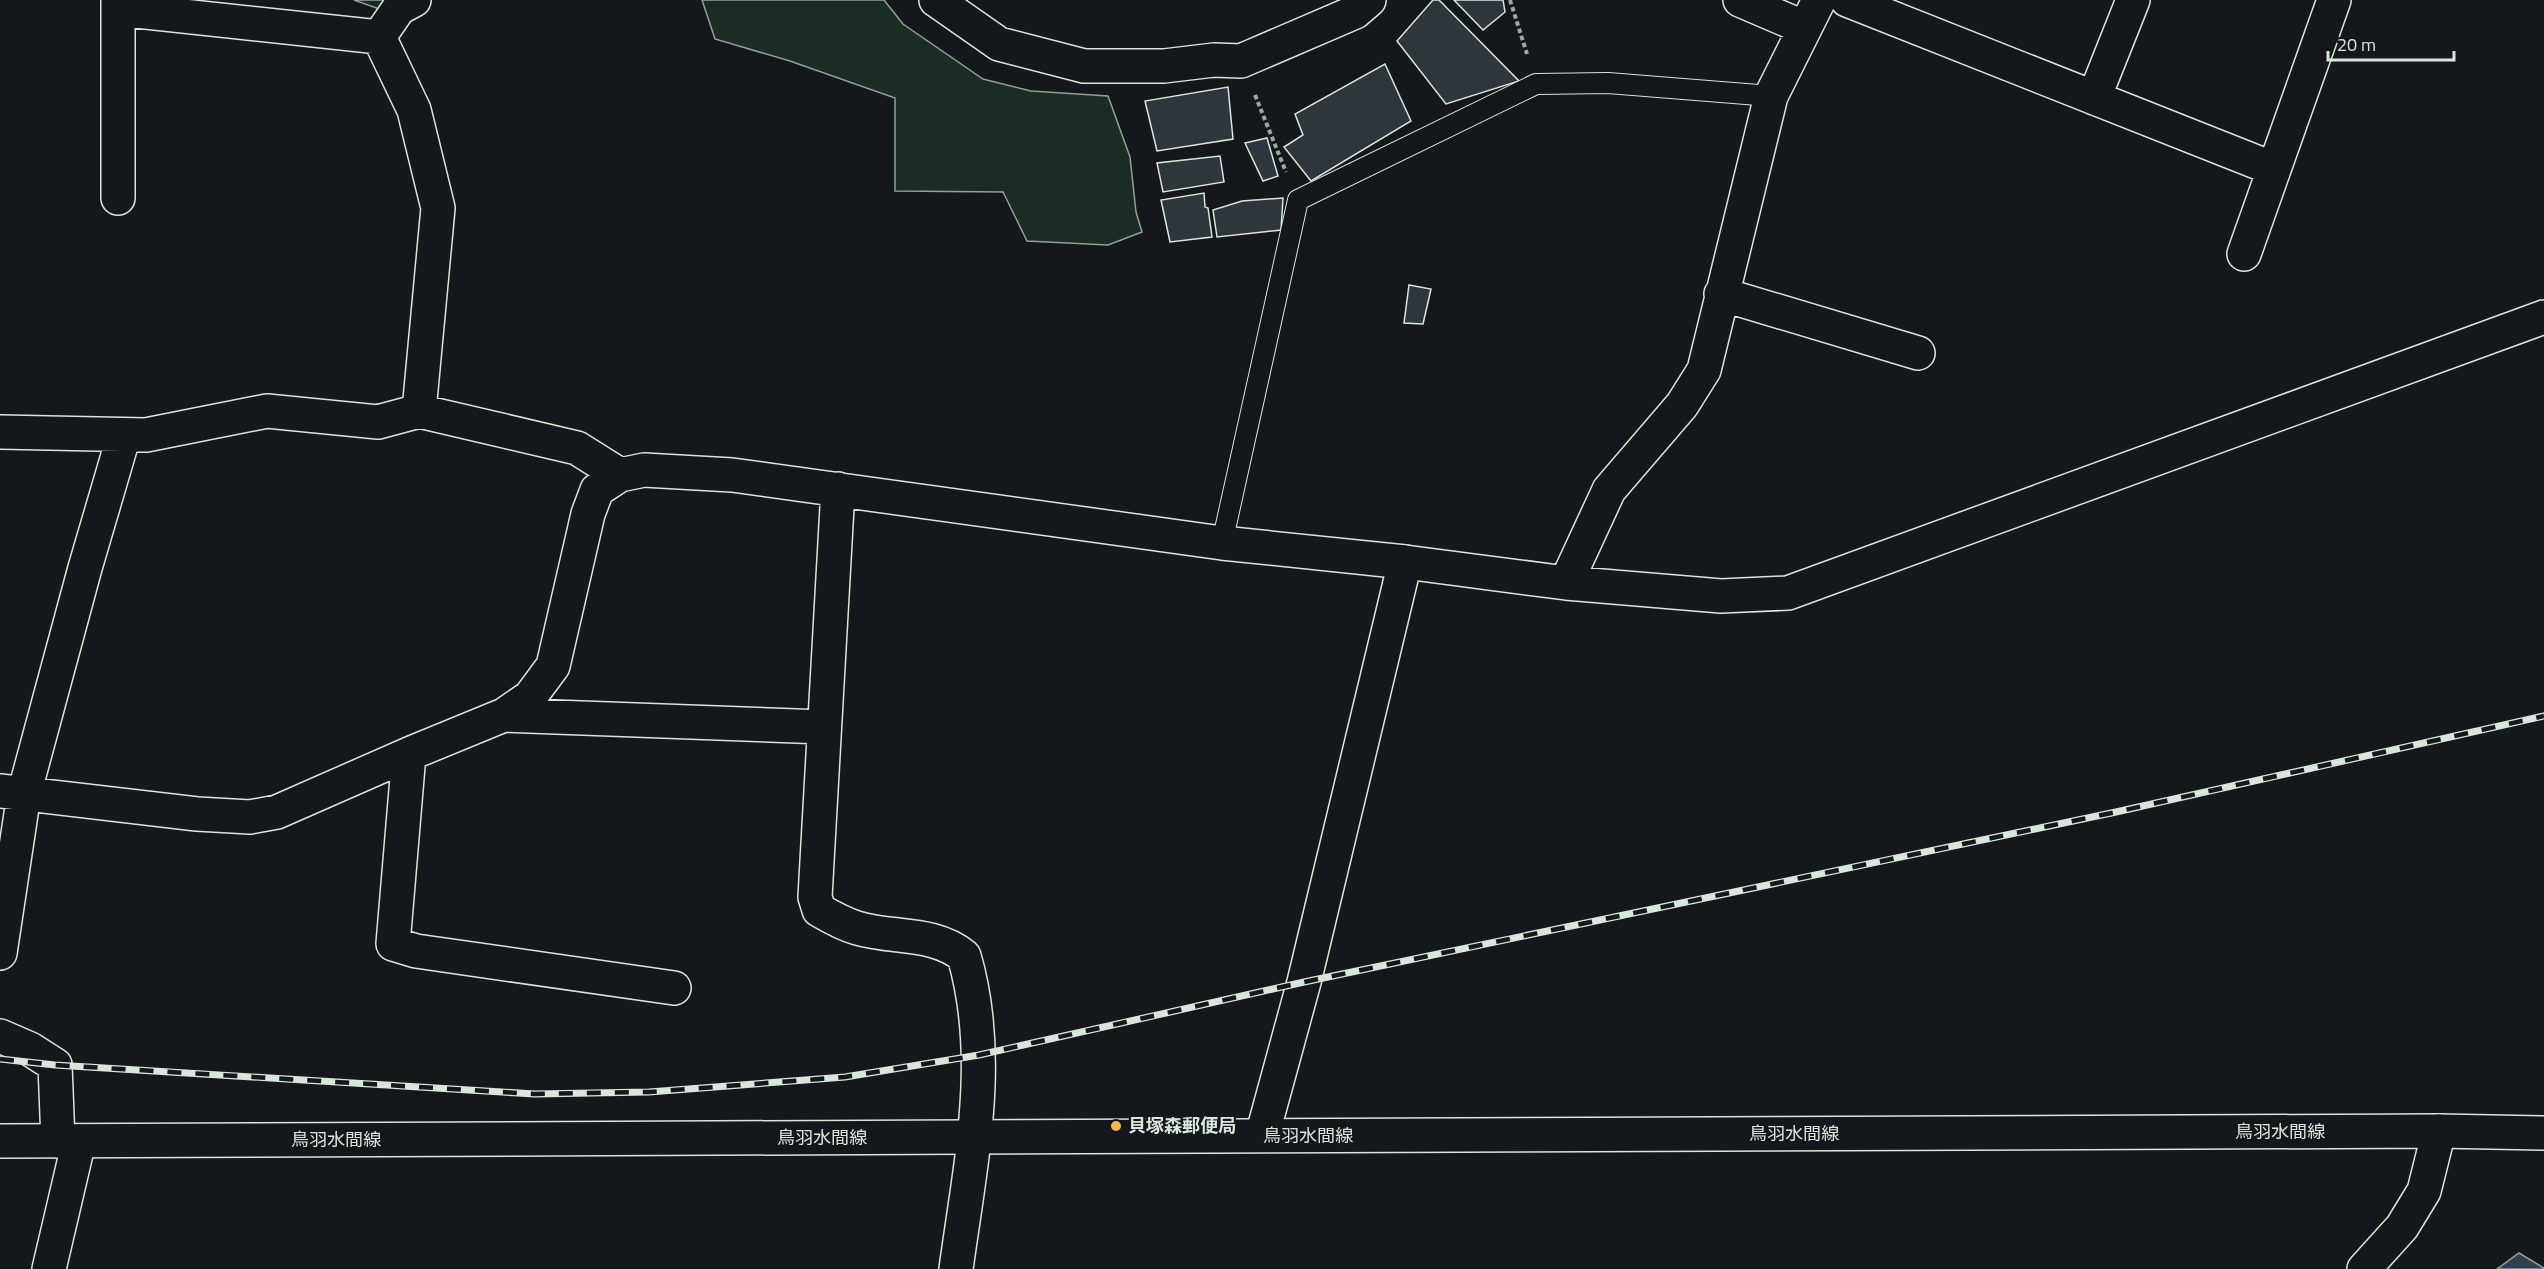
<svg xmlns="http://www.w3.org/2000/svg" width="2544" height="1269" font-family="'Titillium Web','Noto Sans JP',sans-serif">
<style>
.green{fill:#1a2d24;stroke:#939e99;stroke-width:1.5}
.water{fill:#2f3f4d;stroke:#939e99;stroke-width:1.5}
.building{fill:#2c363c;stroke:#d8e6dc;stroke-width:1.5}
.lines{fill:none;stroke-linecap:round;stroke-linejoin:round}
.service-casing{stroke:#d8e6dc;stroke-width:22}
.minor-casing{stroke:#d8e6dc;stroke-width:36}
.tertiary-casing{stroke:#d8e6dc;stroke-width:36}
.path{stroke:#9da8a2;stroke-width:4;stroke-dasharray:4.5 3;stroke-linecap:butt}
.service{stroke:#14181c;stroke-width:20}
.minor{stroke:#14181c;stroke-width:33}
.tertiary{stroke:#14181c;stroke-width:33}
.rail-casing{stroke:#d8e6dc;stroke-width:7}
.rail{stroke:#14181c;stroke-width:4.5;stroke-dasharray:14;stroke-linecap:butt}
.poi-dot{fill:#ffb74d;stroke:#14181c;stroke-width:2}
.labels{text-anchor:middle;stroke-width:4.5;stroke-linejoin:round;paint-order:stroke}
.poi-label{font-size:18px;font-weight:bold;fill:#d8e6dc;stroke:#14181c;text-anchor:start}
.street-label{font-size:18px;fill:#d8e6dc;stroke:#14181c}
</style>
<rect width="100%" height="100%" fill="#14181c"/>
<!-- green -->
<path class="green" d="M 354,0 L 414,0 L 396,15 Z
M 702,0 L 884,0 L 903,24 L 983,79 L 1031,91 L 1108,96 L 1130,157 L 1136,212 L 1142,232 L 1108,245 L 1027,241 L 1003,192 L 895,191 L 895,98 L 790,61 L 715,39 Z"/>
<!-- water -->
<path class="water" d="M 2519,1253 L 2544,1268 L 2544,1269 L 2497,1269 Z"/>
<!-- building -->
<path class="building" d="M 1433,0 L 1439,0 L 1519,81 L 1446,104 L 1397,41 Z
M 1454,0 L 1503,0 L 1505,12 L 1483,30 Z
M 1385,64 L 1411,121 L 1311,181 L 1284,147 L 1303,135 L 1295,114 Z
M 1228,87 L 1233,139 L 1157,151 L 1145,101 Z
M 1267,138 L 1278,176 L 1263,181 L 1245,143 Z
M 1220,156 L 1224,182 L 1163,192 L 1157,163 Z
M 1204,193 L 1205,207 L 1208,208 L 1212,237 L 1170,242 L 1161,200 Z
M 1283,198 L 1281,230 L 1217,237 L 1213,210 L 1242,201 Z
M 1409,285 L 1431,289 L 1423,324 L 1404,323 Z"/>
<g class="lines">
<!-- service casing -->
<g class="service-casing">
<path id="service" d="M 1222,543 L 1298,200 L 1536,84 L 1608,83 L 1771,96"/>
</g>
<!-- minor casing -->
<g class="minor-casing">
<path id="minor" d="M 936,0 L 999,44 L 1084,66 L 1164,66 L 1214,60 L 1241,61 L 1355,12 L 1369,0
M 1740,0 L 1805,28
M 1847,0 L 2274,169
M 118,9 L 379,37 L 414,110 L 438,208 L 419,411
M 379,37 L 399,8 L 414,0
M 2094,98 L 2133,0
M 118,198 L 118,0
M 2244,254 L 2334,0
M 1721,294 L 1918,353
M 0,432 L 146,435 L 267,411 L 378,422 L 419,411 L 577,448 L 620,475
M 838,489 L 815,897 L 819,910 C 831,917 843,924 857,928 C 893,939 933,931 964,956 C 994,1058 970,1166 956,1269
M 1566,583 L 1609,490 L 1682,405 L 1704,370 L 1771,96 L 1819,0
M 504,715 L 824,727
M 409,754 L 393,944 L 416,951 L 674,988
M 0,791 L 197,814 L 250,817 L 277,812 L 409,754 L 504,715 L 530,697 L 553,666 L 588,514 L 597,490 L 620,475 L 644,470 L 732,475 L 1222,543 L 1405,562 L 1566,583 L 1721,596 L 1788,593 L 2544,317
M 0,953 L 24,794 L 85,568 L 124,435
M 0,1036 L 30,1049 L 55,1065 L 58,1141
M 49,1269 L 79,1141
M 2364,1269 L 2402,1227 L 2424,1191 L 2439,1131"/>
</g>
<!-- tertiary casing -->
<g class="tertiary-casing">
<path id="tertiary" d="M 1262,1136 L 1304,982 L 1405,562
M 0,1141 L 2439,1131 L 2544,1133"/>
</g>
<!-- path -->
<path class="path" d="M 1510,0 L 1527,54
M 1255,95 L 1286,172"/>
<!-- service -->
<use href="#service" class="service"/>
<!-- minor -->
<use href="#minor" class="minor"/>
<!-- tertiary -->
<use href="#tertiary" class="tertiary"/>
<!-- rail casing -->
<g class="rail-casing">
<path id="rail" d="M 0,1059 L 55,1065 L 535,1094 L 649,1092 L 845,1077 L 979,1055 L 1304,982 L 2116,812 L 2544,716"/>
</g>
<!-- rail -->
<use href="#rail" class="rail"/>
</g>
<!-- markers -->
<circle class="poi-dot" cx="1116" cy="1126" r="6"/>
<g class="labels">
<!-- poi labels -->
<g class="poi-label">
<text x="1128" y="1132">貝塚森郵便局</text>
</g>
<!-- street labels -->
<g class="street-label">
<text x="2280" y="1138">鳥羽水間線</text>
<text x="1794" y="1140">鳥羽水間線</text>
<text x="1308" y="1142">鳥羽水間線</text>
<text x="822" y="1144">鳥羽水間線</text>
<text x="336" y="1146">鳥羽水間線</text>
</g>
</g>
<!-- scale -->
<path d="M2328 51v9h126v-9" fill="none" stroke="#d8e6dc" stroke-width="3"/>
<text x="2337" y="51" font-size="18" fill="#d8e6dc" stroke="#14181c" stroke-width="4.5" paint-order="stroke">20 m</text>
</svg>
